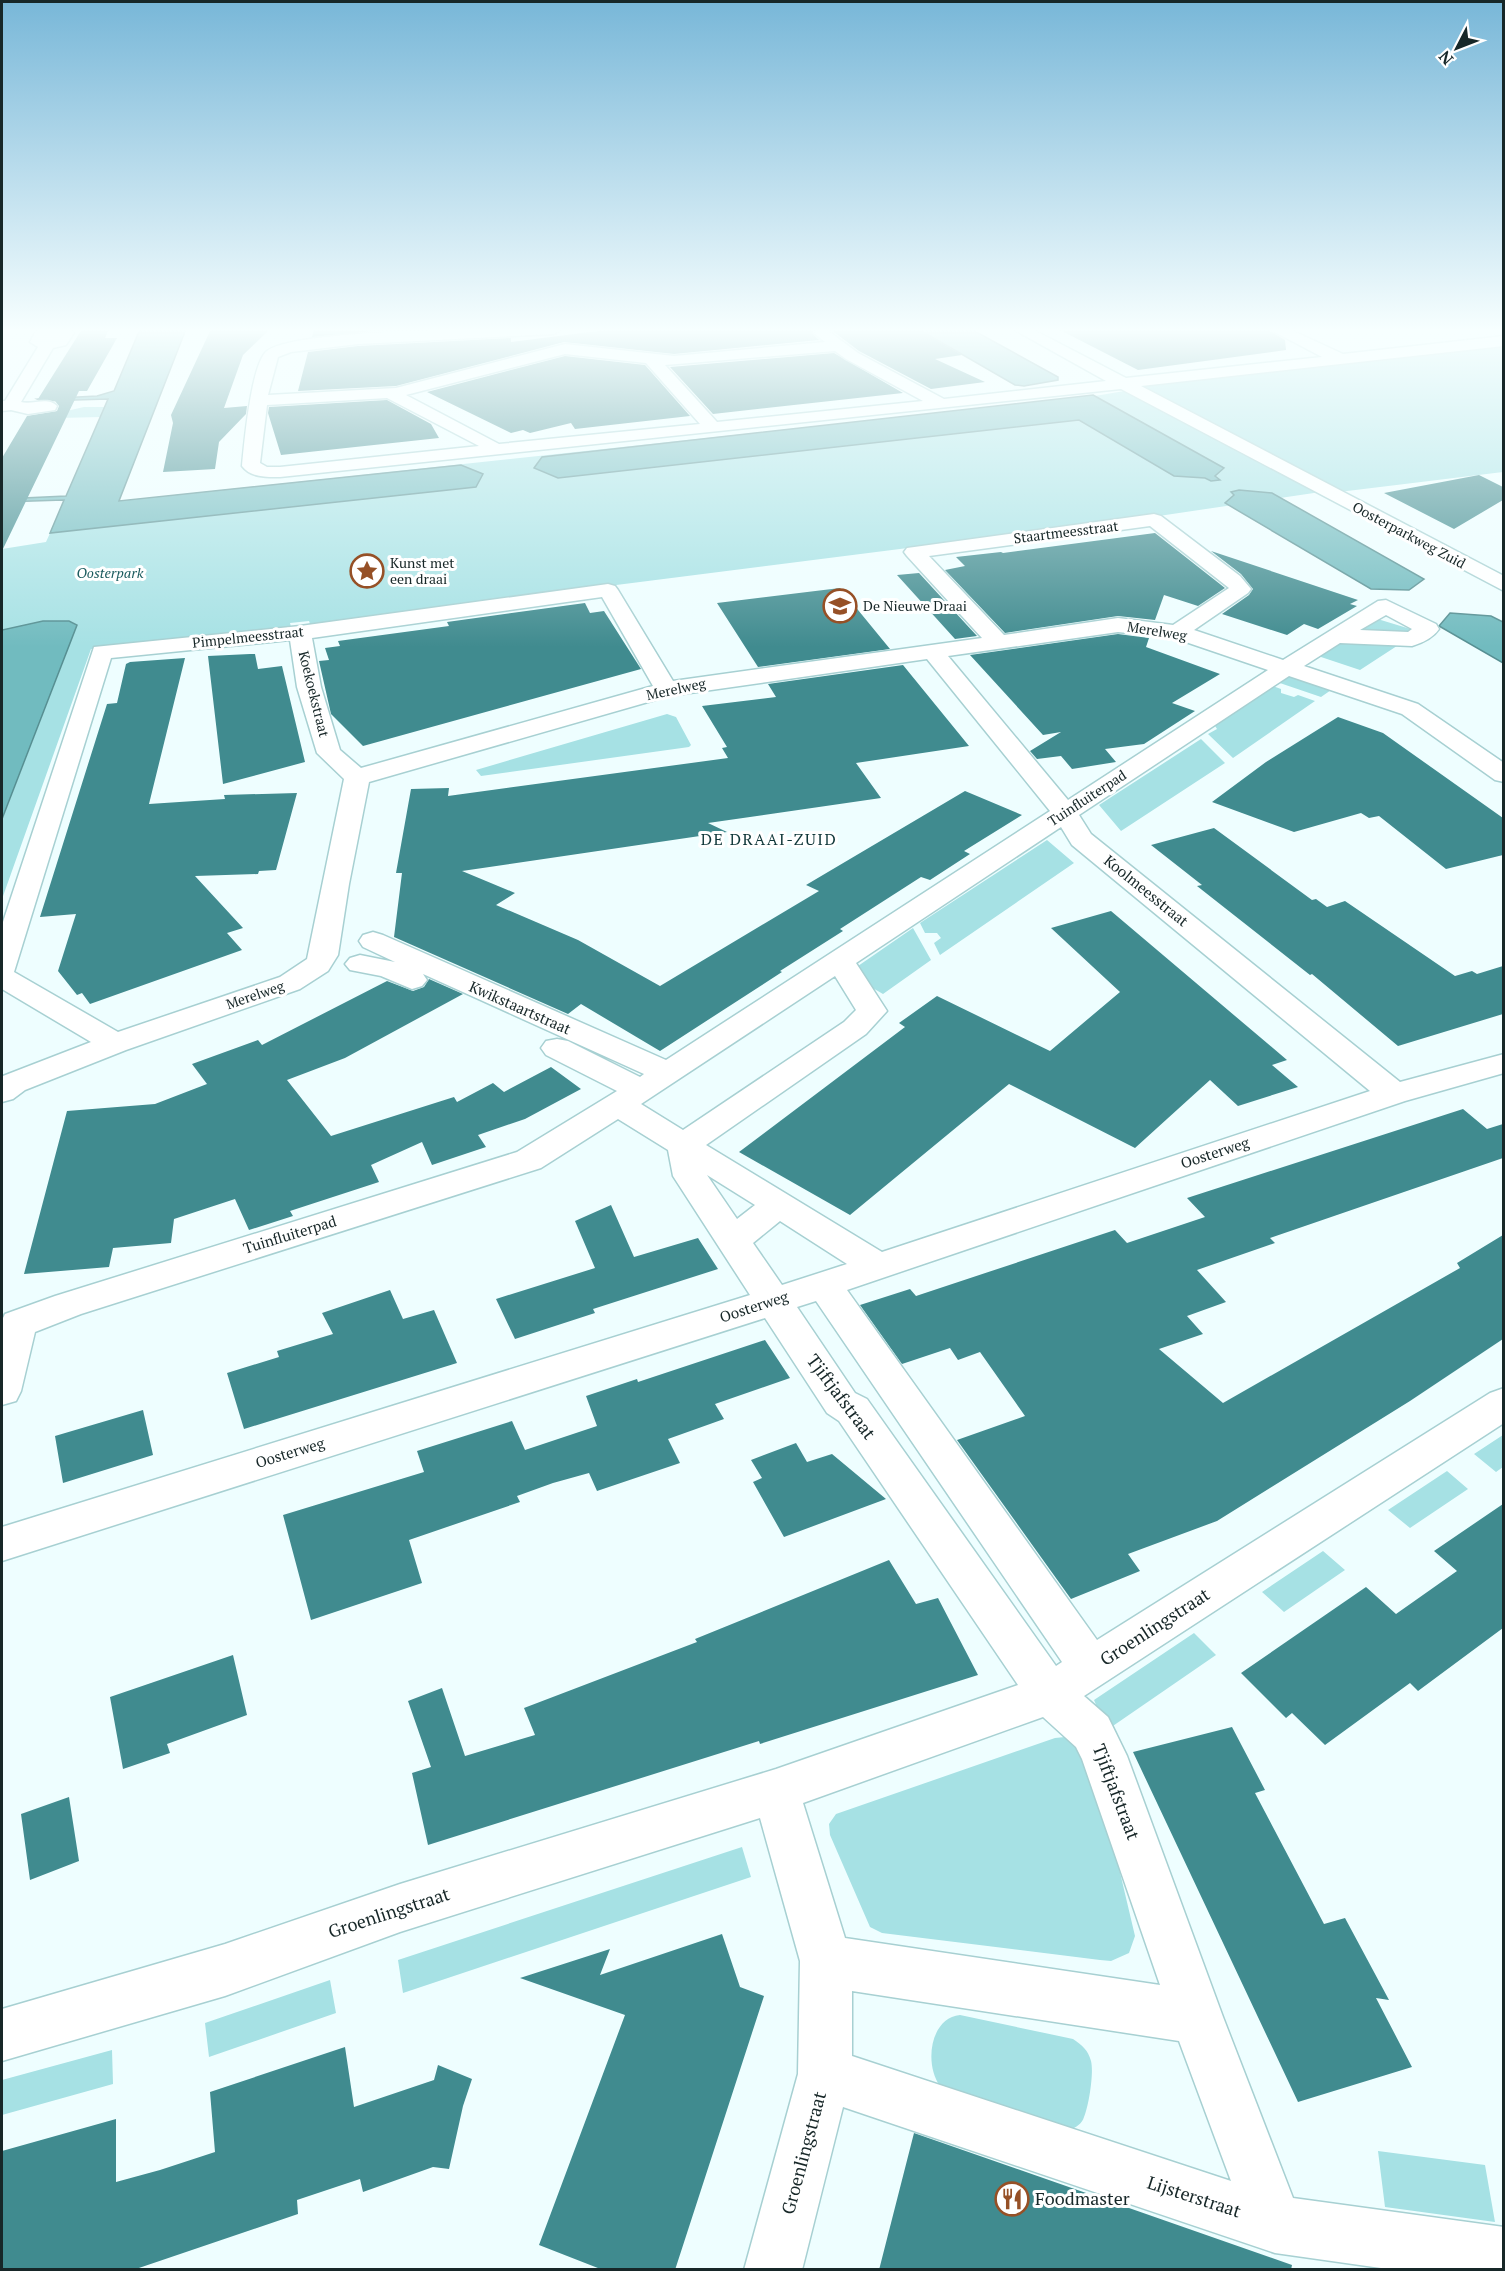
<svg xmlns="http://www.w3.org/2000/svg" width="1505" height="2271" font-family="'PT Serif',serif">
<style>
.green{fill:#a6e1e4}
.water{fill:#71bbbf;stroke:#568f92;stroke-width:1.5}
.building{fill:#408b8f}
.lines{fill:none;stroke-linecap:round;stroke-linejoin:round}
.street-casing{stroke:#a7d0d2;stroke-width:3}
.street{fill:#fff;fill-rule:evenodd}
.labels{text-anchor:middle;stroke-width:6;stroke-linejoin:round;paint-order:stroke}
.far-street-label{font-size:14px;fill:#172728;stroke:#fff}
.far-poi-label{font-size:14px;fill:#172728;stroke:#fff;text-anchor:start}
.far-park-label{font-size:14px;font-style:italic;fill:#1b5b5e;stroke:#fff}
.street-label{font-size:15px;fill:#172728;stroke:#fff}
.neighbourhood-label{font-size:16px;letter-spacing:1.5px;fill:#0f3739;stroke:#fff}
.near-street-label{font-size:18px;fill:#172728;stroke:#fff}
.near-poi-label{font-size:18px;fill:#172728;stroke:#fff;text-anchor:start}
</style>
<rect width="100%" height="100%" fill="#eefeff"/>
<!-- green -->
<path class="green" d="M 1503,345 L 1503,472 L 1339,492 L 1334,490 L 1152,517 L 310,624 L 309,621 L 290,623 L 291,627 L 91,649 L 2,899 L 2,820 L 67,652 L 2,664 L 2,549 L 46,542 L 62,507 L 1089,397 L 1142,388 L 1141,387 L 1147,383 Z
M 84,407 L 105,407 L 101,417 L 58,418 L 62,412 Z
M 1371,617 L 1417,631 L 1411,636 L 1341,635 Z
M 1333,641 L 1403,642 L 1360,670 L 1312,654 Z
M 1283,672 L 1334,688 L 1321,697 L 1271,680 Z
M 1267,684 L 1281,689 L 1281,693 L 1294,697 L 1298,695 L 1315,701 L 1233,758 L 1208,734 L 1217,729 L 1212,721 Z
M 667,714 L 676,717 L 691,745 L 689,747 L 481,776 L 476,770 Z
M 1201,739 L 1225,763 L 1121,831 L 1099,805 Z
M 1047,840 L 1074,863 L 940,955 L 934,943 L 941,938 L 937,933 L 925,933 L 920,923 Z
M 913,928 L 931,960 L 883,994 L 864,983 L 858,966 Z
M 1503,1435 L 1503,1467 L 1496,1472 L 1474,1454 Z
M 1447,1471 L 1468,1489 L 1410,1528 L 1388,1510 Z
M 1323,1551 L 1345,1570 L 1284,1612 L 1262,1592 Z
M 1194,1633 L 1216,1655 L 1107,1730 L 1094,1700 Z
M 1065,1737 L 1093,1758 L 1135,1936 L 1129,1953 L 1111,1961 L 1100,1960 L 882,1933 L 870,1927 L 830,1835 L 829,1824 L 836,1814 L 1055,1738 Z
M 742,1847 L 751,1877 L 403,1993 L 398,1960 Z
M 330,1980 L 336,2013 L 209,2057 L 205,2023 Z
M 960,2015 L 1073,2039 C 1082,2045 1088,2050 1091,2061 C 1094,2072 1089,2105 1084,2117 C 1082,2124 1076,2127 1070,2130 L 940,2086 C 924,2064 930,2018 960,2015 Z
M 112,2050 L 113,2084 L 2,2115 L 2,2080 Z
M 1378,2151 L 1485,2165 L 1495,2222 L 1385,2207 Z"/>
<!-- water -->
<path class="water" d="M 140,329 L 186,329 L 119,501 L 461,465 L 483,474 L 476,487 L 50,533 L 64,500 L 2,502 L 2,499 L 66,496 L 108,399 L 41,401 L 37,399 L 97,396 L 114,391 Z
M 918,329 L 971,329 L 1058,377 L 1058,380 L 1024,386 L 1015,385 Z
M 1093,395 L 1224,468 L 1215,476 L 1220,480 L 1211,481 L 1205,478 L 1174,476 L 1079,420 L 558,478 L 534,468 L 542,457 Z
M 1239,490 L 1272,493 L 1424,579 L 1409,590 L 1371,589 L 1225,503 L 1234,495 L 1231,492 Z
M 1450,613 L 1491,616 L 1503,622 L 1503,663 L 1439,626 Z
M 43,621 L 69,621 L 77,625 L 2,819 L 2,630 Z"/>
<!-- building -->
<path class="building" d="M 82,329 L 109,329 L 105,338 L 117,338 L 87,391 L 79,391 L 2,551 L 2,458 L 27,416 L 57,411 L 59,406 L 55,401 L 38,399 Z
M 211,329 L 270,329 L 243,355 L 224,408 L 247,406 L 246,414 L 219,442 L 215,469 L 163,472 L 173,423 L 171,415 Z
M 314,329 L 399,329 L 312,337 Z
M 614,329 L 815,329 L 812,333 L 819,340 L 674,354 L 564,342 L 396,386 L 298,391 L 308,352 L 358,346 L 511,338 L 511,342 Z
M 830,329 L 917,329 L 962,355 L 935,359 L 985,382 L 931,389 L 859,351 Z
M 1058,329 L 1267,329 L 1285,340 L 1286,350 L 1138,370 Z
M 834,353 L 903,393 L 713,414 L 670,367 Z
M 565,356 L 645,365 L 690,416 L 575,429 L 571,423 L 530,433 L 523,430 L 511,433 L 427,392 Z
M 387,400 L 431,424 L 439,438 L 281,455 L 268,413 L 269,407 Z
M 1479,475 L 1503,487 L 1503,500 L 1454,529 L 1384,493 Z
M 1155,533 L 1225,588 L 1198,606 L 1164,595 L 1155,620 L 1118,616 L 1005,633 L 945,570 L 965,566 L 956,557 L 1001,552 L 1003,553 Z
M 1211,551 L 1358,600 L 1350,604 L 1357,606 L 1318,629 L 1304,624 L 1287,635 L 1222,614 L 1249,595 L 1253,589 L 1241,574 Z
M 919,573 L 977,636 L 955,639 L 897,575 Z
M 840,588 L 890,649 L 758,667 L 717,603 Z
M 585,603 L 590,613 L 604,611 L 641,669 L 363,746 L 331,714 L 319,661 L 329,660 L 325,648 L 340,646 L 338,641 L 449,626 L 447,622 Z
M 1118,634 L 1149,638 L 1146,647 L 1220,674 L 1172,703 L 1195,711 L 1144,744 L 1105,749 L 1116,762 L 1072,769 L 1061,756 L 1037,759 L 1030,751 L 1061,732 L 1043,735 L 970,655 Z
M 250,654 L 255,654 L 258,669 L 282,666 L 305,762 L 223,784 L 208,656 Z
M 185,658 L 149,804 L 225,799 L 224,795 L 297,793 L 276,870 L 259,871 L 258,874 L 195,876 L 243,928 L 227,933 L 242,950 L 90,1004 L 82,993 L 77,995 L 58,971 L 76,914 L 40,917 L 107,704 L 117,703 L 126,664 L 130,662 Z
M 903,665 L 969,746 L 856,763 L 881,798 L 708,823 L 727,832 L 462,871 L 515,893 L 496,905 L 578,940 L 660,986 L 819,891 L 806,885 L 965,791 L 1022,815 L 964,851 L 970,854 L 930,880 L 921,877 L 840,929 L 843,931 L 780,971 L 782,972 L 660,1051 L 581,1004 L 568,1014 L 394,937 L 402,873 L 396,873 L 411,789 L 449,788 L 448,796 L 728,758 L 722,748 L 727,747 L 702,706 L 776,697 L 768,684 Z
M 1338,717 L 1383,733 L 1503,818 L 1503,855 L 1446,869 L 1379,816 L 1369,818 L 1361,813 L 1294,832 L 1212,802 L 1266,762 Z
M 1214,828 L 1312,900 L 1316,899 L 1327,907 L 1345,901 L 1455,976 L 1472,971 L 1477,974 L 1503,966 L 1503,1014 L 1398,1046 L 1312,974 L 1310,975 L 1197,886 L 1202,885 L 1151,845 Z
M 1111,911 L 1287,1060 L 1272,1065 L 1298,1087 L 1238,1106 L 1210,1080 L 1135,1148 L 1009,1084 L 850,1215 L 739,1152 L 905,1027 L 899,1023 L 937,996 L 1050,1051 L 1120,992 L 1051,928 Z
M 429,979 L 463,994 L 345,1058 L 287,1080 L 331,1136 L 454,1097 L 457,1102 L 493,1083 L 504,1092 L 551,1067 L 581,1089 L 525,1119 L 478,1135 L 486,1147 L 432,1165 L 422,1142 L 371,1165 L 379,1182 L 290,1211 L 293,1216 L 249,1230 L 235,1199 L 174,1219 L 171,1243 L 113,1248 L 109,1267 L 24,1274 L 67,1111 L 155,1104 L 207,1084 L 192,1064 L 258,1040 L 262,1045 L 387,981 L 413,991 L 424,987 Z
M 1463,1109 L 1487,1129 L 1503,1124 L 1503,1158 L 1270,1238 L 1275,1243 L 1197,1270 L 1226,1302 L 1187,1316 L 1203,1334 L 1159,1349 L 1223,1403 L 1460,1268 L 1457,1263 L 1503,1235 L 1503,1339 L 1410,1401 L 1217,1521 L 1128,1554 L 1140,1571 L 1071,1599 L 957,1440 L 1025,1416 L 980,1352 L 958,1360 L 950,1348 L 902,1364 L 860,1305 L 910,1289 L 916,1296 L 1115,1230 L 1127,1243 L 1205,1217 L 1187,1198 Z
M 611,1205 L 634,1257 L 698,1238 L 718,1269 L 593,1309 L 595,1313 L 515,1339 L 496,1299 L 595,1268 L 575,1221 Z
M 390,1290 L 403,1319 L 434,1310 L 457,1363 L 244,1429 L 227,1373 L 279,1357 L 277,1351 L 333,1334 L 322,1313 Z
M 765,1340 L 790,1378 L 715,1404 L 724,1419 L 668,1439 L 680,1463 L 597,1491 L 589,1473 L 553,1483 L 517,1496 L 520,1502 L 409,1540 L 422,1583 L 311,1620 L 283,1515 L 424,1472 L 417,1451 L 512,1421 L 525,1450 L 597,1426 L 586,1396 L 637,1379 L 638,1382 Z
M 143,1410 L 153,1455 L 63,1483 L 55,1436 Z
M 796,1443 L 807,1462 L 832,1454 L 886,1499 L 784,1537 L 753,1482 L 762,1478 L 751,1460 Z
M 1503,1504 L 1503,1628 L 1418,1691 L 1410,1683 L 1325,1745 L 1292,1713 L 1286,1718 L 1241,1673 L 1366,1587 L 1396,1614 L 1457,1571 L 1434,1551 Z
M 889,1560 L 916,1604 L 938,1598 L 978,1675 L 760,1744 L 759,1741 L 428,1845 L 412,1773 L 431,1767 L 408,1701 L 442,1688 L 465,1756 L 535,1735 L 524,1708 L 697,1642 L 695,1639 Z
M 233,1655 L 247,1715 L 167,1744 L 170,1753 L 123,1769 L 110,1697 Z
M 1232,1727 L 1265,1790 L 1255,1793 L 1324,1924 L 1345,1918 L 1389,2000 L 1376,1998 L 1412,2067 L 1298,2102 L 1133,1752 Z
M 69,1797 L 79,1861 L 30,1880 L 21,1814 Z
M 722,1934 L 740,1987 L 764,1996 L 675,2270 L 603,2270 L 539,2245 L 625,2015 L 520,1978 L 610,1949 L 600,1975 Z
M 345,2047 L 354,2107 L 434,2080 L 438,2065 L 472,2079 L 463,2106 L 449,2169 L 433,2167 L 363,2192 L 360,2179 L 297,2200 L 298,2214 L 133,2270 L 2,2270 L 2,2151 L 116,2119 L 116,2182 L 160,2170 L 215,2152 L 210,2092 Z
M 914,2133 L 1292,2265 L 1291,2270 L 879,2270 Z"/>
<g class="lines">
<!-- street casing -->
<g class="street-casing">
<path id="street" d="M 45,329 L 69,329 L 74,333 L 66,345 L 53,348 L 21,402 C 33,405 48,396 57,406 L 55,410 L 28,414 L 11,410 L 2,411 L 2,401 L 5,401 L 38,347 L 30,342 L 36,331 Z
M 457,329 L 561,329 L 554,334 L 358,344 L 291,352 L 278,357 L 268,395 L 396,388 L 565,344 L 674,356 L 825,342 L 814,333 L 819,329 L 827,330 L 858,353 L 944,399 L 1106,381 L 1013,329 L 1032,329 L 1126,378 L 1322,357 L 1269,329 L 1289,329 L 1343,354 L 1504,336 L 1504,346 L 1141,386 L 1504,576 L 1504,591 L 1121,389 L 280,477 C 267,477 251,478 242,466 C 244,445 251,363 267,351 C 290,333 423,331 457,329 ZM 835,351 L 846,359 L 923,401 L 717,422 L 665,365 ZM 565,354 L 646,363 L 700,424 L 499,444 L 406,395 ZM 387,398 L 479,446 L 280,467 L 267,467 L 260,463 L 267,405 Z
M 1154,514 L 1161,516 L 1240,576 L 1251,589 L 1248,593 L 1194,630 L 1283,660 L 1378,601 L 1386,600 L 1436,624 L 1439,629 C 1433,638 1422,643 1412,646 L 1340,643 L 1304,666 L 1418,704 L 1504,763 L 1504,782 L 1495,780 L 1402,714 L 1289,676 L 1079,815 L 1091,834 L 1400,1082 L 1504,1054 L 1504,1073 L 1405,1101 L 847,1290 L 1097,1640 L 1490,1393 L 1504,1388 L 1504,1423 L 1084,1696 L 1108,1717 L 1127,1756 L 1223,2017 L 1293,2198 L 1504,2227 L 1504,2270 L 1395,2270 L 1275,2253 L 843,2107 L 802,2270 L 744,2270 L 798,2074 L 800,1961 L 760,1818 L 400,1932 L 225,1996 L 2,2061 L 2,2009 L 225,1944 L 400,1884 L 776,1769 L 1018,1685 L 839,1421 L 827,1413 L 765,1318 L 2,1561 L 2,1527 L 750,1295 L 673,1176 L 668,1150 L 618,1119 L 541,1168 L 81,1314 L 35,1332 L 21,1391 L 16,1401 L 2,1405 L 2,1320 L 5,1314 L 55,1296 L 517,1152 L 617,1091 L 546,1055 L 541,1048 L 546,1041 L 557,1039 L 568,1041 L 640,1077 L 644,1074 L 423,974 L 427,980 L 422,986 L 412,989 L 381,976 L 350,970 L 345,964 L 350,958 L 360,955 L 395,962 L 363,947 L 359,941 L 363,935 L 373,932 L 383,935 L 666,1060 L 1050,811 L 927,659 L 669,696 L 369,782 L 349,884 L 338,955 L 328,971 L 300,989 L 126,1050 L 25,1090 L 13,1099 L 2,1102 L 3,1076 L 91,1042 L 2,989 L 2,925 L 94,647 L 300,626 L 608,584 L 615,586 L 618,590 L 673,681 L 982,638 L 907,556 L 904,552 L 907,548 ZM 1150,526 L 1229,588 L 1173,625 L 1118,618 L 1004,635 L 929,556 ZM 602,597 L 653,686 L 361,768 L 340,750 L 321,687 L 312,638 ZM 1386,615 L 1412,629 L 1408,632 L 1360,630 ZM 1118,632 L 1174,638 L 1268,670 L 1068,800 L 948,656 ZM 290,640 L 297,687 L 317,753 L 344,779 L 307,959 L 280,977 L 118,1032 L 14,972 L 111,658 ZM 1061,827 L 1072,845 L 1370,1091 L 882,1252 L 706,1145 L 866,1034 L 887,1011 L 856,963 ZM 835,976 L 856,1010 L 844,1022 L 683,1130 L 641,1104 ZM 707,1175 L 755,1205 L 737,1219 ZM 780,1221 L 847,1264 L 782,1285 L 753,1243 ZM 816,1301 L 1062,1662 L 1056,1666 L 867,1399 L 855,1393 L 797,1307 ZM 1043,1717 L 1076,1747 L 1082,1759 L 1160,1985 L 845,1938 L 803,1803 ZM 852,1991 L 1179,2041 L 1231,2181 L 852,2056 Z"/>
</g>
<!-- street -->
<use href="#street" class="street"/>
</g>
<!-- sky -->
<linearGradient id="sky" x2="0" y2="1"><stop stop-color="#78b7d8"/><stop offset="0.51" stop-color="#f7ffff"/><stop offset="1" stop-color="#f7ffff" stop-opacity="0"/></linearGradient>
<rect width="1505" height="647" fill="url(#sky)"/>
<!-- icons -->
<defs>
<g id="sight-ring" transform="scale(1.725)"><circle r="9.5" fill="#fff" stroke="#965026" stroke-width="1.5"/><path d="M0-6L1.8-2.2L6-1.7L2.9 1.2L3.7 5.4L0 3.3L-3.7 5.4L-2.9 1.2L-6-1.7L-1.8-2.2Z" fill="#965026"/></g>
<g id="school-ring" transform="scale(1.725)"><circle r="9.5" fill="#fff" stroke="#965026" stroke-width="1.5"/><path d="M0-5L7-2L0 1L-7-2ZM-4 1L0 2.5L4 1V4Q0 6-4 4Z" fill="#965026"/></g>
<g id="restaurant-ring" transform="scale(1.725)"><circle r="9.5" fill="#fff" stroke="#965026" stroke-width="1.5"/><path d="M-5-6h1v4h1v-4h1v4h1v-4h1v5L-1.5 .5V6h-2V.5L-5-1ZM5-6V6H3V1.5H1.5Q1.5-4 5-6Z" fill="#965026"/></g>
</defs>
<g fill-rule="evenodd">
<use href="#sight-ring" x="367" y="571"/>
<use href="#school-ring" x="840" y="606"/>
<use href="#restaurant-ring" x="1012" y="2199"/>
</g>
<g class="labels">
<!-- far-street labels -->
<g class="far-street-label">
<text transform="translate(1066 532) rotate(-7)" y="5">Staartmeesstraat</text>
<text transform="translate(1409 535) rotate(28)" y="5">Oosterparkweg Zuid</text>
<text transform="translate(1157 631) rotate(9)" y="5">Merelweg</text>
<text transform="translate(248 637) rotate(-6)" y="5">Pimpelmeesstraat</text>
<text transform="translate(676 689) rotate(-12)" y="5">Merelweg</text>
<text transform="translate(314 694) rotate(76)" y="5">Koekoekstraat</text>
<text transform="translate(1087 798) rotate(-33)" y="5">Tuinfluiterpad</text>
<text transform="translate(255 995) rotate(-19)" y="5">Merelweg</text>
</g>
<!-- far-poi labels -->
<g class="far-poi-label">
<text x="390" y="568">Kunst met<tspan x="390" dy="16">een draai</tspan></text>
<text x="863" y="611">De Nieuwe Draai</text>
</g>
<!-- far-park labels -->
<g class="far-park-label">
<text x="110" y="578">Oosterpark</text>
</g>
<!-- street labels -->
<g class="street-label">
<text transform="translate(1146 891) rotate(39)" y="5">Koolmeesstraat</text>
<text transform="translate(520 1008) rotate(24)" y="5">Kwikstaartstraat</text>
<text transform="translate(1215 1153) rotate(-18)" y="5">Oosterweg</text>
<text transform="translate(290 1235) rotate(-17)" y="5">Tuinfluiterpad</text>
<text transform="translate(754 1307) rotate(-18)" y="5">Oosterweg</text>
<text transform="translate(290 1453) rotate(-17)" y="5">Oosterweg</text>
</g>
<!-- neighbourhood labels -->
<g class="neighbourhood-label">
<text x="769" y="845">DE DRAAI-ZUID</text>
</g>
<!-- near-street labels -->
<g class="near-street-label">
<text transform="translate(841 1397) rotate(53)" y="6">Tjiftjafstraat</text>
<text transform="translate(1155 1627) rotate(-33)" y="6">Groenlingstraat</text>
<text transform="translate(1116 1792) rotate(69)" y="6">Tjiftjafstraat</text>
<text transform="translate(389 1913) rotate(-18)" y="6">Groenlingstraat</text>
<text transform="translate(804 2153) rotate(-75)" y="6">Groenlingstraat</text>
<text transform="translate(1194 2197) rotate(18)" y="6">Lijsterstraat</text>
</g>
<!-- near-poi labels -->
<g class="near-poi-label">
<text x="1035" y="2205">Foodmaster</text>
</g>
</g>
<!-- border -->
<rect width="1505" height="2271" fill="none" stroke="#172728" stroke-width="6"/>
<!-- north arrow -->
<g transform="translate(1457 48) rotate(228)" stroke="#ffffff" stroke-width="4.5" paint-order="stroke">
<path d="M0-4.5L10 22L0 15L-10 22Z" fill="#172728"/>
<text y="-9" font-size="16" font-weight="bold" text-anchor="middle" fill="#172728">N</text>
</g>
</svg>
